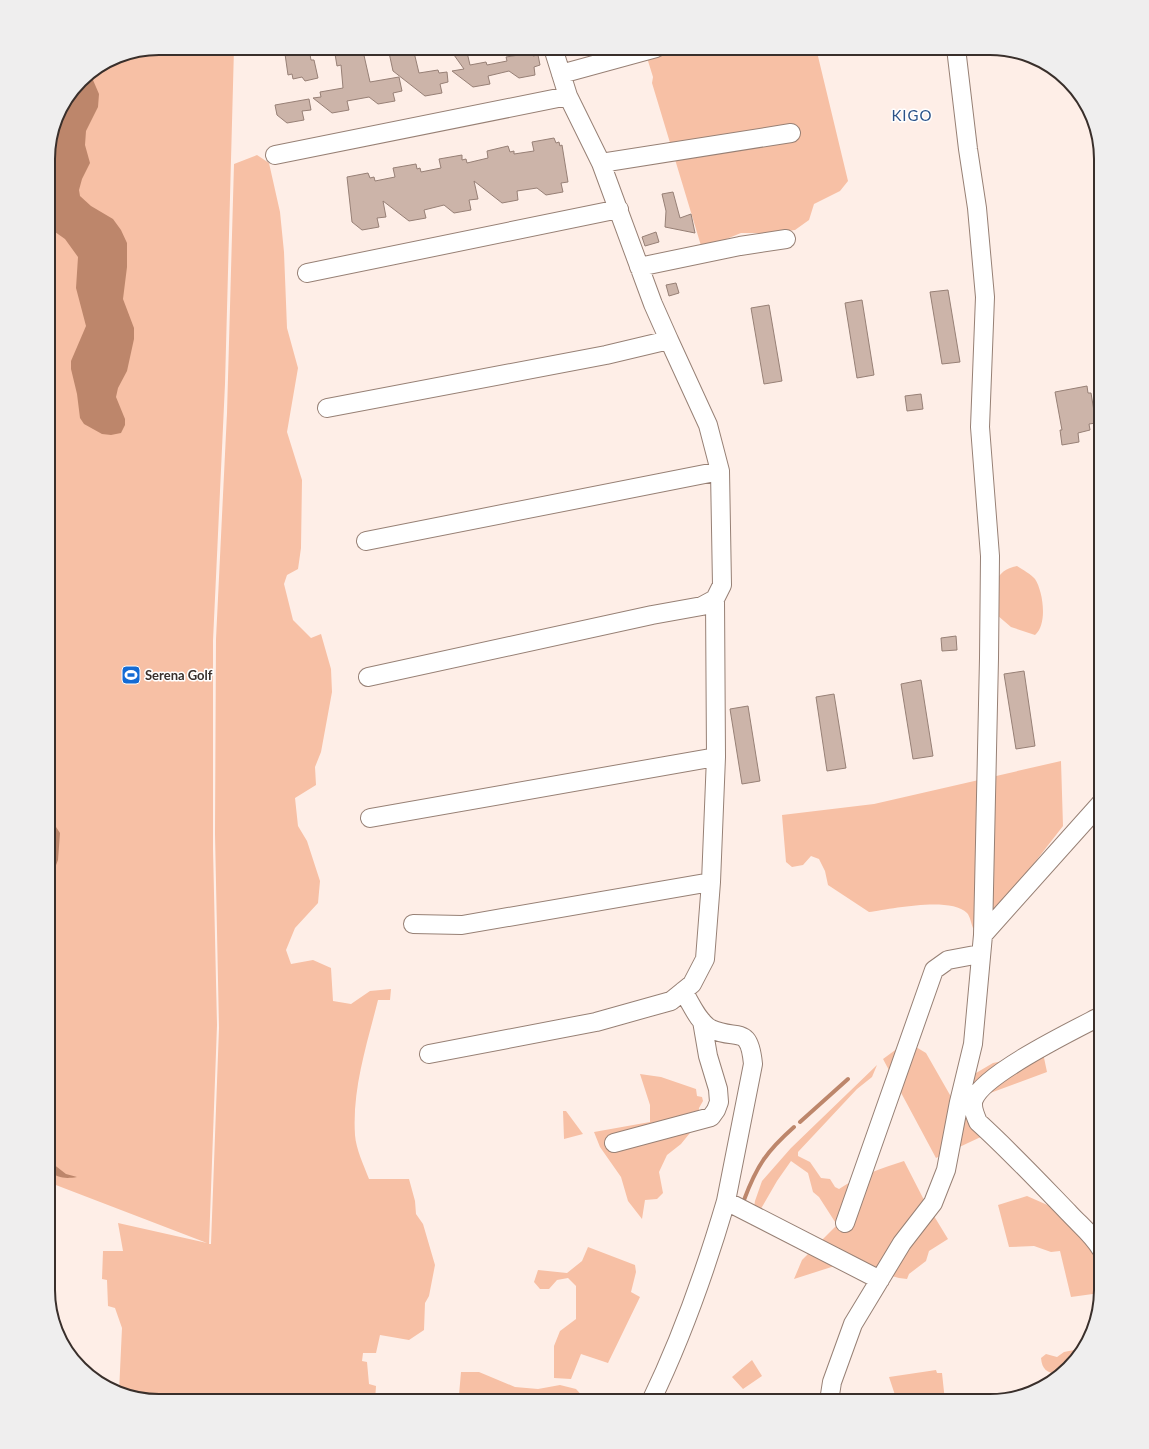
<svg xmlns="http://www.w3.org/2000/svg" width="1149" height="1449" font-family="Lato,sans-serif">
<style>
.green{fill:#f7c0a5}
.water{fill:#bd866b}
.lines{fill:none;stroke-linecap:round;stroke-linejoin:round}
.stream{stroke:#bd866b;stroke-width:4}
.building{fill:#ccb4a9;stroke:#978076}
.minor-casing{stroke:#978075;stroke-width:20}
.minor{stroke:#fff;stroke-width:18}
.labels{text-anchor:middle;stroke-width:3;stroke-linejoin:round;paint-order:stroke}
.poi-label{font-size:13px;font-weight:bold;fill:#392f2b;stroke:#fff;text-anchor:start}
.quarter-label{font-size:15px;letter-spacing:1px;fill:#2b5288;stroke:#fff}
.rim{fill:none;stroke:#392f2b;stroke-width:2}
</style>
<rect width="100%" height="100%" fill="#feeee7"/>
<!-- green -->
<path class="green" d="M 159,48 L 234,48 L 225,384 L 213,641 L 213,849 L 217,1025 L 209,1244 L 211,1244 L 219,1028 L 215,834 L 216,639 L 227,413 L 234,164 L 257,155 L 269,163 L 280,212 L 284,252 L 287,328 L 298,368 L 287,432 L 302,480 L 301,548 L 298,569 L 287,575 L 284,584 L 293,620 L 311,638 L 321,634 L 331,669 L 332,692 L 321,752 L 315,767 L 316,785 L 295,798 L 298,826 L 307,841 L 320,881 L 318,903 L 295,928 L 286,950 L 291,964 L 313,960 L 331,968 L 333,1001 L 351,1004 L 370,991 L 391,989 L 390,1000 L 378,1000 C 367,1044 352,1089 355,1135 C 356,1149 364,1166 369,1179 L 409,1179 L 415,1201 L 416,1214 L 423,1224 L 435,1265 L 429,1296 L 425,1303 L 424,1330 L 409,1340 L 380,1335 L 376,1353 L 363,1353 L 362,1361 L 367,1362 L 369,1384 L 376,1386 L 375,1401 L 159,1401 L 119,1392 L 122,1328 L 115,1308 L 108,1306 L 107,1280 L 102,1279 L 103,1251 L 123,1251 L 118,1223 L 207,1243 L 48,1182 L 48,151 L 59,110 L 86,76 L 117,56 Z
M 644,48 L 816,48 L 848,181 L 840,191 L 814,204 L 809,220 L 795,230 L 772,233 L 741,233 L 702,249 L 652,83 L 653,77 Z
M 1017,566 C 1023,570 1031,574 1035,579 C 1043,591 1048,624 1035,635 L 1011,627 L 990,609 C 993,589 994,570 1017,566 Z
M 1061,761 L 1063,826 L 986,925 L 973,928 C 971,923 970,916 967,913 C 950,896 891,909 869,912 L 828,885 L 825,871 L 819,859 L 811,856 L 803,865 L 792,867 L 786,862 L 782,815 L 874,804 Z
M 916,1047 L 926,1053 L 954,1102 L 985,1135 L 936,1158 L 883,1059 L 898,1048 Z
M 1043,1053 L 1047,1072 L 974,1099 L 954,1086 L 993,1063 Z
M 877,1065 L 872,1077 L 857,1089 L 798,1152 L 798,1156 L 810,1162 L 821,1178 L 830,1179 L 835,1187 L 839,1189 C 859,1176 882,1168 904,1161 L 923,1198 L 948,1239 L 929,1251 L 926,1261 L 909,1274 L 907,1279 L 899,1278 L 844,1263 L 794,1279 L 802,1260 L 837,1225 L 819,1197 L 813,1192 L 808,1173 L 791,1161 L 777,1181 L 751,1226 L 755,1201 L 762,1181 L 791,1148 Z
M 640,1074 L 661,1077 L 696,1089 L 697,1096 L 702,1097 L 703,1101 L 699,1108 L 698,1123 L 681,1144 L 667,1155 L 659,1172 L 663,1193 L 657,1199 L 645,1200 L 642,1219 L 628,1201 L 621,1177 L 600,1147 L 594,1132 L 650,1122 L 650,1105 Z
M 563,1111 L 566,1111 L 583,1134 L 564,1139 Z
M 1027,1196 L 1052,1207 L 1100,1254 L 1100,1293 L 1071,1297 L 1060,1251 L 1051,1252 L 1034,1246 L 1009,1247 L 998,1205 Z
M 588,1247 L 635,1265 L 636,1272 L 631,1292 L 640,1297 L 608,1363 L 581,1354 L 571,1379 L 554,1378 L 554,1346 L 560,1331 L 576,1319 L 576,1286 L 568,1278 L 557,1280 L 549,1289 L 540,1289 L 534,1282 L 538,1270 L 567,1273 L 582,1261 Z
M 1074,1350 L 1077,1353 L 1058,1375 C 1047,1372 1042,1370 1041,1358 L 1046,1354 L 1057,1357 L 1064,1352 Z
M 752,1360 L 762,1376 L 743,1389 L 732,1377 Z
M 936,1370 L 937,1373 L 942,1373 L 945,1401 L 897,1401 L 889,1377 Z
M 461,1372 L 479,1372 L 515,1387 L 538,1389 L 560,1385 L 576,1389 L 587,1401 L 474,1401 L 459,1395 Z"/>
<!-- water -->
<path class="water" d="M 90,73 L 99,94 L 98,107 L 86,131 L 85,145 L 90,163 L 82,179 L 79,190 L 80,196 L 91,206 L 113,219 L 121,230 L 127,243 L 127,267 L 123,299 L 134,328 L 134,339 L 127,371 L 118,388 L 116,397 L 125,419 L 125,425 L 121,433 L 111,435 L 102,434 L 84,424 L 80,418 L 77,394 L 71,369 L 71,361 L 86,326 L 76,288 L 78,257 L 65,239 L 48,227 L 48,151 L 59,110 L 86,76 Z
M 48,815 L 60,833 L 58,860 L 48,886 Z
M 48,1160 L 66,1174 L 77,1177 C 65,1179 58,1178 48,1171 Z"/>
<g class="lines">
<!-- stream -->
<path class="stream" d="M 800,1122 L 848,1079
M 744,1200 C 757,1165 767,1151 794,1127"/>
</g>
<!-- building -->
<path class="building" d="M 289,48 L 302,48 L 302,50 L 309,49 L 311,60 L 314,60 L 318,78 L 305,81 L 302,77 L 293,79 L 292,74 L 288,75 L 285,54 L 289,53 Z
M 334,48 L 360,48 L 360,51 L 363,51 L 370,82 L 399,77 L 402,91 L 393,93 L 395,101 L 378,104 L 369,97 L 347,101 L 349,110 L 332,113 L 313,98 L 321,97 L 320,92 L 343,88 L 341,65 L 337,66 Z
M 388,48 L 413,48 L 419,73 L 438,70 L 439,73 L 447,72 L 448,82 L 440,84 L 442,93 L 425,96 L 393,71 Z
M 449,48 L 466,48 L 470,65 L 486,62 L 487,65 L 507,61 L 506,57 L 532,53 L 533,56 L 538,55 L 540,65 L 534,67 L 535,75 L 519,78 L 509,71 L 488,76 L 490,84 L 473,87 L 452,71 L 464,69 Z
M 309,99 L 311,110 L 302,111 L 304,120 L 287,123 L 277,115 L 275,105 Z
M 554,138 L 556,143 L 559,142 L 560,146 L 562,145 L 568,182 L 561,183 L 563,192 L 546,195 L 537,188 L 517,191 L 518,200 L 502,203 L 474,181 L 478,199 L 469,200 L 471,210 L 454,213 L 444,205 L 424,210 L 426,218 L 409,221 L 383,201 L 386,217 L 377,218 L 379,227 L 362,230 L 352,222 L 347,177 L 368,173 L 370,178 L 374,177 L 375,181 L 395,177 L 393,168 L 416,164 L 417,169 L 420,168 L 421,172 L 441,168 L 439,159 L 462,155 L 462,160 L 466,159 L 467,163 L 488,158 L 487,151 L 508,146 L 510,152 L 514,151 L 514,154 L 534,151 L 532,142 Z
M 673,192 L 680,218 L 691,214 L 695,233 L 665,227 L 666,211 L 662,194 Z
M 656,232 L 659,242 L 645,246 L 642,237 Z
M 676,283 L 679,293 L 669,296 L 666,285 Z
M 948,290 L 960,362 L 942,364 L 930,292 Z
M 862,300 L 874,375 L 857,378 L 845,303 Z
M 769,305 L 782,381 L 764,384 L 751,308 Z
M 1087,386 L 1088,393 L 1091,393 L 1096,423 L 1089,424 L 1090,430 L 1078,433 L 1079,442 L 1062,445 L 1060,430 L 1062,430 L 1055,392 Z
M 921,394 L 923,409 L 907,411 L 905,396 Z
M 956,636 L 957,650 L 942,651 L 941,638 Z
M 1024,671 L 1035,746 L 1016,749 L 1004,674 Z
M 921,680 L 933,756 L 913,759 L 901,684 Z
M 834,694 L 846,768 L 827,771 L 816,697 Z
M 748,706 L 760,781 L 742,784 L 730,709 Z"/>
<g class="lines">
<!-- minor casing -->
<g class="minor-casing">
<path id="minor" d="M 561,74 L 656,48
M 275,155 L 568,96
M 601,163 L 791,133
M 639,267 L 740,246 L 786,239
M 307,273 L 619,209
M 327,408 L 606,355 L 669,340 L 653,304 L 601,163 L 568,96 L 553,48
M 366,541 L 720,471
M 368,677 L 652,615 L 702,606 L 715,599 L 722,585 L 720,471 L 708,425 L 669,340
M 370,818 L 716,757
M 413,924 L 462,925 L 711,882
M 983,935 L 1101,803
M 683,991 C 691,1003 698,1022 711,1029 C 738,1041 749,1024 753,1064 L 726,1201
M 429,1054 L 596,1022 L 671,1001 L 692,984 L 705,959 L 711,882 L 716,757 L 715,599
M 614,1143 L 711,1117 L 716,1110 L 719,1102 L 718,1089 L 708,1056 L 702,1021
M 845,1223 L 934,970 L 948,960 L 980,954
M 1101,1249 C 1092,1234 1081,1226 1069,1213 C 1039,1182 1010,1151 978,1122 C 975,1115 971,1106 974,1099 C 985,1073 1074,1030 1101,1016
M 651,1401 C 682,1337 706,1269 726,1201 L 880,1280
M 829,1401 L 832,1382 L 853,1324 L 902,1243 L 933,1203 L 946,1170 L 959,1102 L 973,1044 L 983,935 L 989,658 L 990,556 L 980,427 L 985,297 L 977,208 L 968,149 L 956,48"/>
</g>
<!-- minor -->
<use href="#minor" class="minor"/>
</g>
<!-- icons -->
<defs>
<g id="stadium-square" transform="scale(1)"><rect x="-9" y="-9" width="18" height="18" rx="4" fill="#146bd4" stroke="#fff"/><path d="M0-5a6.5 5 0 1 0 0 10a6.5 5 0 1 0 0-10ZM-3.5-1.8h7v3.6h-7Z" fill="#fff"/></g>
</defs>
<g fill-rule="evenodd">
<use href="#stadium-square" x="131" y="675"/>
</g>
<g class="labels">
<!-- poi labels -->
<g class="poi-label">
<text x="145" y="680">Serena Golf</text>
</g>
<!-- quarter labels -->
<g class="quarter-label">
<text x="912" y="121">KIGO</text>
</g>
</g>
<!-- crop -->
<path d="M0 0H1149V1449H0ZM159 55H990A104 104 0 0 1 1094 159V1290A104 104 0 0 1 990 1394H159A104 104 0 0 1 55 1290V159A104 104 0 0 1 159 55Z" fill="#efeeee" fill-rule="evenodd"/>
<path class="rim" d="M159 55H990A104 104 0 0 1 1094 159V1290A104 104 0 0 1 990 1394H159A104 104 0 0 1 55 1290V159A104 104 0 0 1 159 55Z"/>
</svg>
